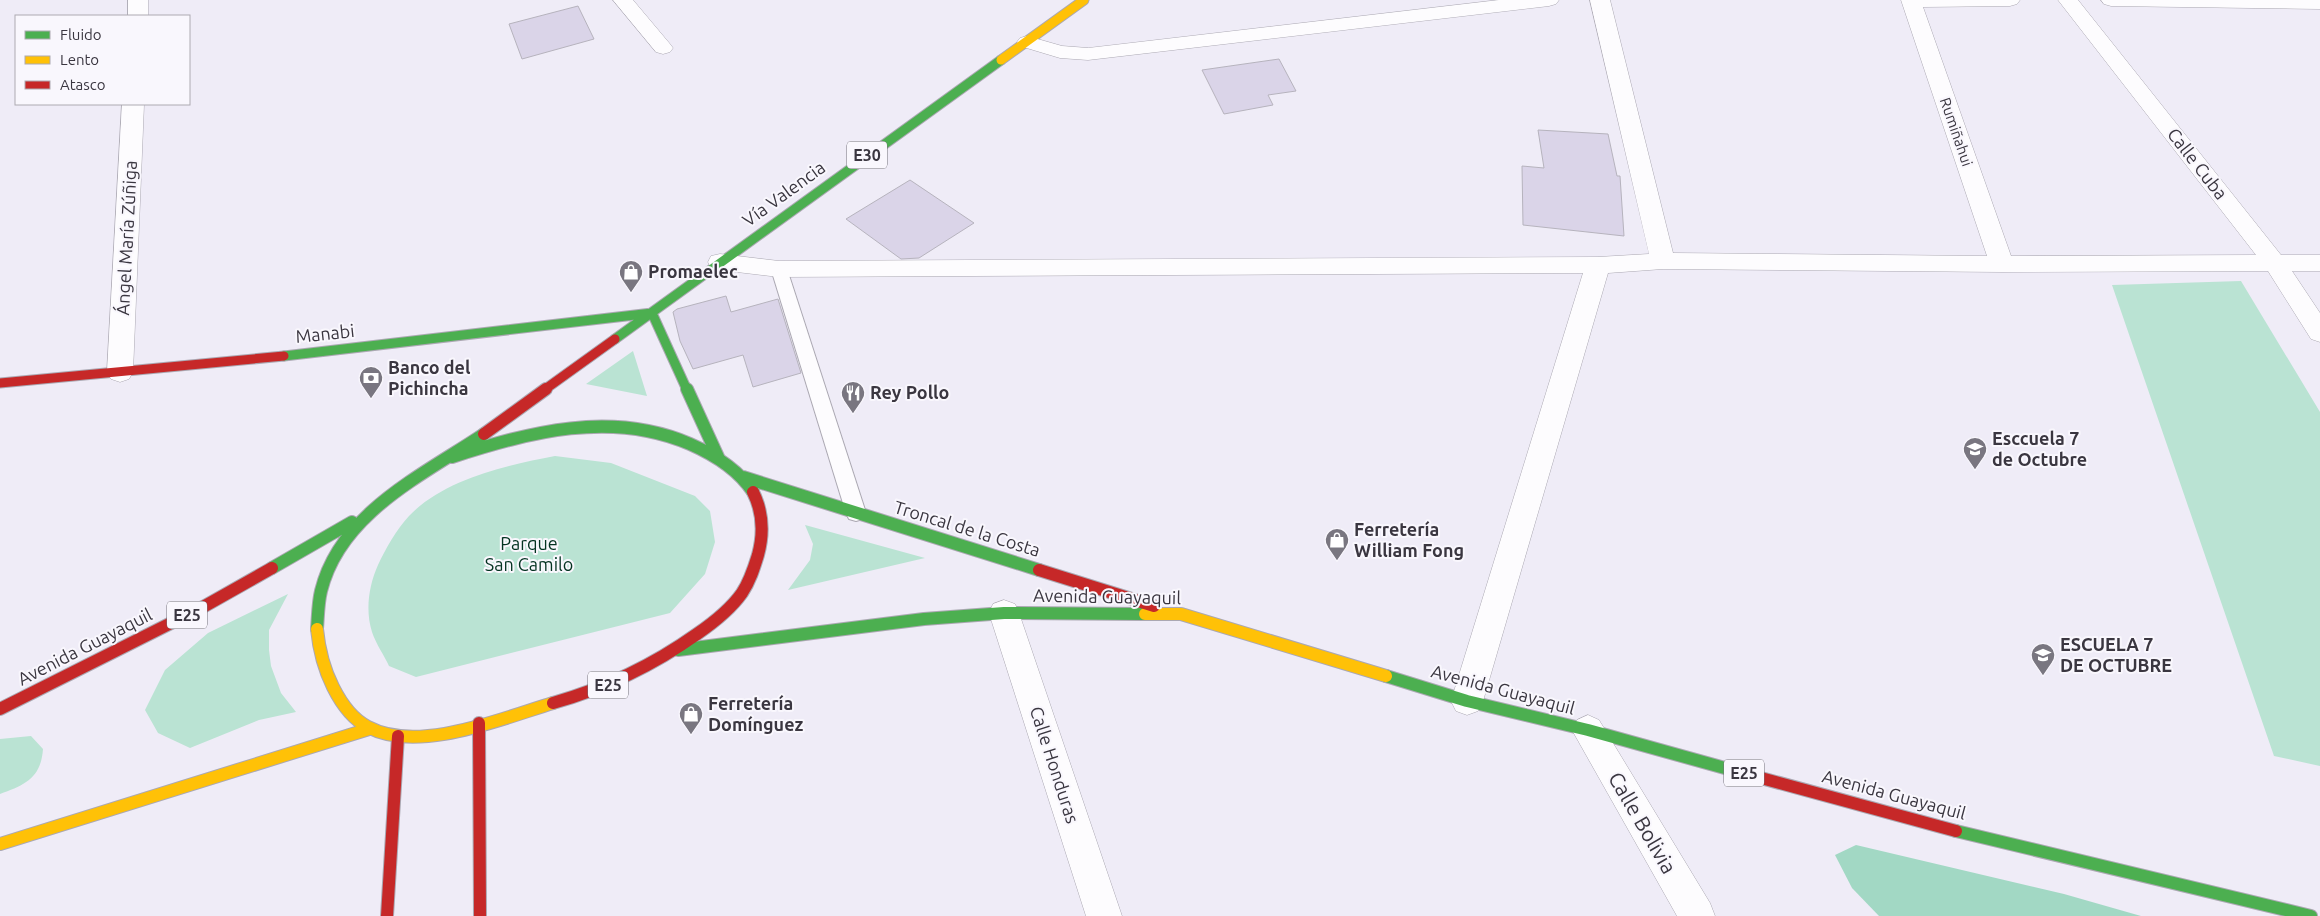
<svg xmlns="http://www.w3.org/2000/svg" width="2320" height="916" font-family="Ubuntu,sans-serif">
<style>
.green{fill:#bae3d3}
.forest{fill:#a2d8c4}
.building{fill:#dad4e8;stroke:#b6b3bd}
.lines{fill:none;stroke-linecap:round;stroke-linejoin:round}
.lane-casing{stroke:#aba8b2;stroke-width:2}
.street-casing{stroke:#aba8b2;stroke-width:1}
.fast-far1-casing{stroke:#aba8b2;stroke-width:11}
.fast-casing{stroke:#aba8b2;stroke-width:14}
.slow-far1-casing{stroke:#aba8b2;stroke-width:11}
.slow-casing{stroke:#aba8b2;stroke-width:14}
.jam-far1-casing{stroke:#aba8b2;stroke-width:11}
.jam-casing{stroke:#aba8b2;stroke-width:14}
.lane{fill:#fdfcfe;fill-rule:evenodd}
.street{fill:#fdfcfe;fill-rule:evenodd}
.fast-far1{stroke:#4caf50;stroke-width:9}
.fast{stroke:#4caf50;stroke-width:12}
.slow-far1{stroke:#ffc107;stroke-width:9}
.slow{stroke:#ffc107;stroke-width:12}
.jam-far1{stroke:#c62828;stroke-width:9}
.jam{stroke:#c62828;stroke-width:12}
.labels{text-anchor:middle;stroke-width:4;stroke-linejoin:round;paint-order:stroke}
.far-street-label{font-size:15px;fill:#3a3640;stroke:#f9f7fd}
.shield{fill:#f9f7fd;stroke:#737079;stroke-width:1}
.shield-label{font-size:16px;font-weight:bold;fill:#3a3640}
.street-label{font-size:18px;fill:#3a3640;stroke:#f9f7fd}
.poi-label{font-size:18px;font-weight:bold;fill:#3a3640;stroke:#f9f7fd;text-anchor:start}
.park-label{font-size:18px;fill:#043321;stroke:#f9f7fd}
.near-street-label{font-size:21px;fill:#3a3640;stroke:#f9f7fd}
</style>
<rect width="100%" height="100%" fill="#efecf7"/>
<!-- green -->
<path class="green" d="M 2241,281 L 2320,412 L 2320,766 L 2274,756 L 2112,285 Z
M 633,351 L 647,396 L 586,384 Z
M 555,456 L 611,463 L 695,496 L 710,511 L 715,542 L 705,574 L 670,613 L 416,677 L 389,666 C 384,655 376,644 372,632 C 365,610 369,585 378,565 C 386,548 396,530 409,516 C 444,479 507,465 555,456 Z
M 805,525 L 925,558 L 788,590 L 810,560 L 813,544 Z
M 288,594 L 269,630 L 269,650 L 271,666 L 281,693 L 296,712 L 259,720 L 190,748 L 158,733 L 145,710 L 165,670 L 208,633 Z
M 31,736 L 43,749 C 41,778 25,785 0,794 L 0,739 Z"/>
<!-- forest -->
<path class="forest" d="M 1856,845 L 2064,894 L 2141,916 L 1879,916 L 1852,888 L 1835,855 Z"/>
<!-- building -->
<path class="building" d="M 578,6 L 594,39 L 522,59 L 509,24 Z
M 1279,59 L 1296,91 L 1268,95 L 1273,105 L 1224,114 L 1202,70 Z
M 1538,130 L 1608,134 L 1617,176 L 1620,176 L 1624,236 L 1523,225 L 1522,166 L 1544,168 Z
M 910,180 L 974,223 L 919,258 L 901,259 L 846,219 Z
M 726,296 L 731,312 L 778,299 L 801,373 L 753,387 L 743,355 L 693,369 L 680,341 L 673,312 L 677,309 Z"/>
<g class="lines">
<!-- lane casing -->
<g class="lane-casing">
<path id="lane" d="M 779,263 L 785,265 L 787,269 L 866,513 L 863,519 L 856,521 L 849,519 L 846,513 L 771,269 L 773,265 Z"/>
</g>
<!-- street casing -->
<g class="street-casing">
<path id="street" d="M 128,0 L 148,0 L 148,16 L 128,16 Z
M 613,0 L 633,0 L 670,44 L 673,48 L 670,52 L 663,54 L 656,52 Z
M 1499,0 L 1559,0 L 1556,4 L 1549,6 L 1088,60 L 1060,58 L 1020,46 L 1017,42 L 1020,38 L 1027,36 L 1062,46 L 1088,48 Z
M 1590,0 L 1610,0 L 1673,253 L 1987,256 L 1901,0 L 2020,0 L 2017,4 L 2010,6 L 1923,7 L 2011,256 L 2256,255 L 2058,0 L 2078,0 L 2281,255 L 2320,255 L 2320,271 L 2292,271 L 2320,313 L 2320,342 L 2311,339 L 2268,271 L 2002,272 L 1663,269 L 1608,273 L 1483,701 L 1478,711 L 1467,715 L 1456,711 L 1451,701 L 1583,273 L 779,277 L 720,270 L 711,268 L 708,262 L 711,256 L 720,254 L 779,261 L 1598,257 L 1649,254 Z
M 2101,0 L 2320,0 L 2320,9 L 2111,6 L 2104,4 Z
M 122,104 L 144,104 L 133,372 L 129,379 L 120,382 L 111,379 L 107,372 Z
M 1004,600 L 1015,604 L 1019,613 L 1122,916 L 1086,916 L 989,613 L 993,604 Z
M 1588,715 L 1599,720 L 1710,903 L 1715,916 L 1677,916 L 1572,730 L 1577,720 Z"/>
</g>
<!-- fast-far1 casing -->
<g class="fast-far1-casing">
<path id="fast-far1" d="M 652,313 L 687,390
M 615,339 L 1001,60
M 284,356 L 652,313"/>
</g>
<!-- fast casing -->
<g class="fast-casing">
<path id="fast" d="M 687,389 L 719,459
M 452,457 C 530,432 611,410 690,444 C 715,455 738,469 753,492
M 743,477 L 1039,570
M 272,568 L 352,522
M 317,629 C 318,617 318,603 321,591 C 340,513 423,475 484,434
M 678,650 L 924,619 L 1004,613 L 1145,614
M 1386,676 L 1467,701 L 1588,730 L 1750,775
M 1956,831 L 2311,916"/>
</g>
<!-- slow-far1 casing -->
<g class="slow-far1-casing">
<path id="slow-far1" d="M 1001,60 L 1084,0"/>
</g>
<!-- slow casing -->
<g class="slow-casing">
<path id="slow" d="M 1145,614 L 1181,614 L 1386,676
M 317,629 C 319,650 324,669 333,687 C 341,703 352,719 368,727 C 418,754 503,718 553,703
M 0,844 L 369,729"/>
</g>
<!-- jam-far1 casing -->
<g class="jam-far1-casing">
<path id="jam-far1" d="M 0,383 L 284,356
M 544,390 L 615,339"/>
</g>
<!-- jam casing -->
<g class="jam-casing">
<path id="jam" d="M 484,434 L 546,389
M 1039,570 L 1154,606
M 553,703 C 606,688 652,666 697,634 C 713,623 730,610 742,593 C 750,581 754,568 758,555 C 764,533 763,512 753,492
M 0,709 L 203,607 L 272,568
M 479,723 L 480,916
M 1750,775 L 1956,831
M 387,916 L 398,736"/>
</g>
<!-- lane -->
<use href="#lane" class="lane"/>
<!-- street -->
<use href="#street" class="street"/>
<!-- fast-far1 -->
<use href="#fast-far1" class="fast-far1"/>
<!-- fast -->
<use href="#fast" class="fast"/>
<!-- slow-far1 -->
<use href="#slow-far1" class="slow-far1"/>
<!-- slow -->
<use href="#slow" class="slow"/>
<!-- jam-far1 -->
<use href="#jam-far1" class="jam-far1"/>
<!-- jam -->
<use href="#jam" class="jam"/>
</g>
<!-- icons -->
<defs>
<g id="shop-pin" transform="scale(1.25)"><path d="M0 17L-7.5 6A9.5 9.5 0 1 1 7.5 6Z" fill="#797680" stroke="#f9f7fd"/><path d="M-5-2.5h2.3a2.7 3.5 0 0 1 5.4 0H5L5.5 6h-11ZM-1.5-2.5h3a1.5 2.3 0 0 0-3 0Z" fill="#fff"/></g>
<g id="bank-pin" transform="scale(1.25)"><path d="M0 17L-7.5 6A9.5 9.5 0 1 1 7.5 6Z" fill="#797680" stroke="#f9f7fd"/><path d="M-6-4H6V4H-6ZM0-2.3a2.3 2.3 0 1 0 0 4.6a2.3 2.3 0 1 0 0-4.6Z" fill="#fff"/></g>
<g id="restaurant-pin" transform="scale(1.25)"><path d="M0 17L-7.5 6A9.5 9.5 0 1 1 7.5 6Z" fill="#797680" stroke="#f9f7fd"/><path d="M-5-6h1v4h1v-4h1v4h1v-4h1v5L-1.5 .5V6h-2V.5L-5-1ZM5-6V6H3V1.5H1.5Q1.5-4 5-6Z" fill="#fff"/></g>
<g id="school-pin" transform="scale(1.25)"><path d="M0 17L-7.5 6A9.5 9.5 0 1 1 7.5 6Z" fill="#797680" stroke="#f9f7fd"/><path d="M0-5L7-2L0 1L-7-2ZM-4 1L0 2.5L4 1V4Q0 6-4 4Z" fill="#fff"/></g>
</defs>
<g fill-rule="evenodd">
<use href="#shop-pin" x="631" y="272"/>
<use href="#bank-pin" x="371" y="378"/>
<use href="#restaurant-pin" x="853" y="393"/>
<use href="#school-pin" x="1975" y="449"/>
<use href="#shop-pin" x="1337" y="540"/>
<use href="#school-pin" x="2043" y="655"/>
<use href="#shop-pin" x="691" y="714"/>
</g>
<g class="labels">
<!-- far-street labels -->
<g class="far-street-label">
<text transform="translate(1956 132) rotate(71)" y="5">Rumiñahui</text>
</g>
<!-- shield labels -->
<g class="shield">
<rect x="847" y="141.5" width="40" height="27" rx="4"/>
<rect x="167" y="601.5" width="40" height="27" rx="4"/>
<rect x="588" y="671.5" width="40" height="27" rx="4"/>
<rect x="1724" y="759.5" width="40" height="27" rx="4"/>
</g>
<g class="shield-label">
<text x="867" y="161">E30</text>
<text x="187" y="621">E25</text>
<text x="608" y="691">E25</text>
<text x="1744" y="779">E25</text>
</g>
<!-- street labels -->
<g class="street-label">
<text transform="translate(2197 164) rotate(52)" y="6">Calle Cuba</text>
<text transform="translate(784 194) rotate(-36)" y="6">Vía Valencia</text>
<text transform="translate(127 238) rotate(-87)" y="6">Ángel María Zúñiga</text>
<text transform="translate(325 334) rotate(-6)" y="6">Manabi</text>
<text transform="translate(967 529) rotate(17)" y="6">Troncal de la Costa</text>
<text transform="translate(1107 597) rotate(1)" y="6">Avenida Guayaquil</text>
<text transform="translate(85 647) rotate(-27)" y="6">Avenida Guayaquil</text>
<text transform="translate(1503 690) rotate(15)" y="6">Avenida Guayaquil</text>
<text transform="translate(1054 765) rotate(72)" y="6">Calle Honduras</text>
<text transform="translate(1894 795) rotate(15)" y="6">Avenida Guayaquil</text>
</g>
<!-- poi labels -->
<g class="poi-label">
<text x="648" y="278">Promaelec</text>
<text x="388" y="374">Banco del<tspan x="388" dy="21">Pichincha</tspan></text>
<text x="870" y="399">Rey Pollo</text>
<text x="1992" y="445">Esccuela 7<tspan x="1992" dy="21">de Octubre</tspan></text>
<text x="1354" y="536">Ferretería<tspan x="1354" dy="21">William Fong</tspan></text>
<text x="2060" y="651">ESCUELA 7<tspan x="2060" dy="21">DE OCTUBRE</tspan></text>
<text x="708" y="710">Ferretería<tspan x="708" dy="21">Domínguez</tspan></text>
</g>
<!-- park labels -->
<g class="park-label">
<text x="529" y="550">Parque<tspan x="529" dy="21">San Camilo</tspan></text>
</g>
<!-- near-street labels -->
<g class="near-street-label">
<text transform="translate(1642 823) rotate(60)" y="7">Calle Bolivia</text>
</g>
</g>
<!-- legend -->
<rect x="15" y="15" width="175" height="90" fill="#f9f7fd" stroke="#adaab1"/>
<rect x="25" y="31" width="25" height="8" fill="#4caf50" stroke="#adaab1"/>
<text x="60" y="40" font-size="15" fill="#3a3640">Fluido</text>
<rect x="25" y="56" width="25" height="8" fill="#ffc107" stroke="#adaab1"/>
<text x="60" y="65" font-size="15" fill="#3a3640">Lento</text>
<rect x="25" y="81" width="25" height="8" fill="#c62828" stroke="#adaab1"/>
<text x="60" y="90" font-size="15" fill="#3a3640">Atasco</text>
</svg>
